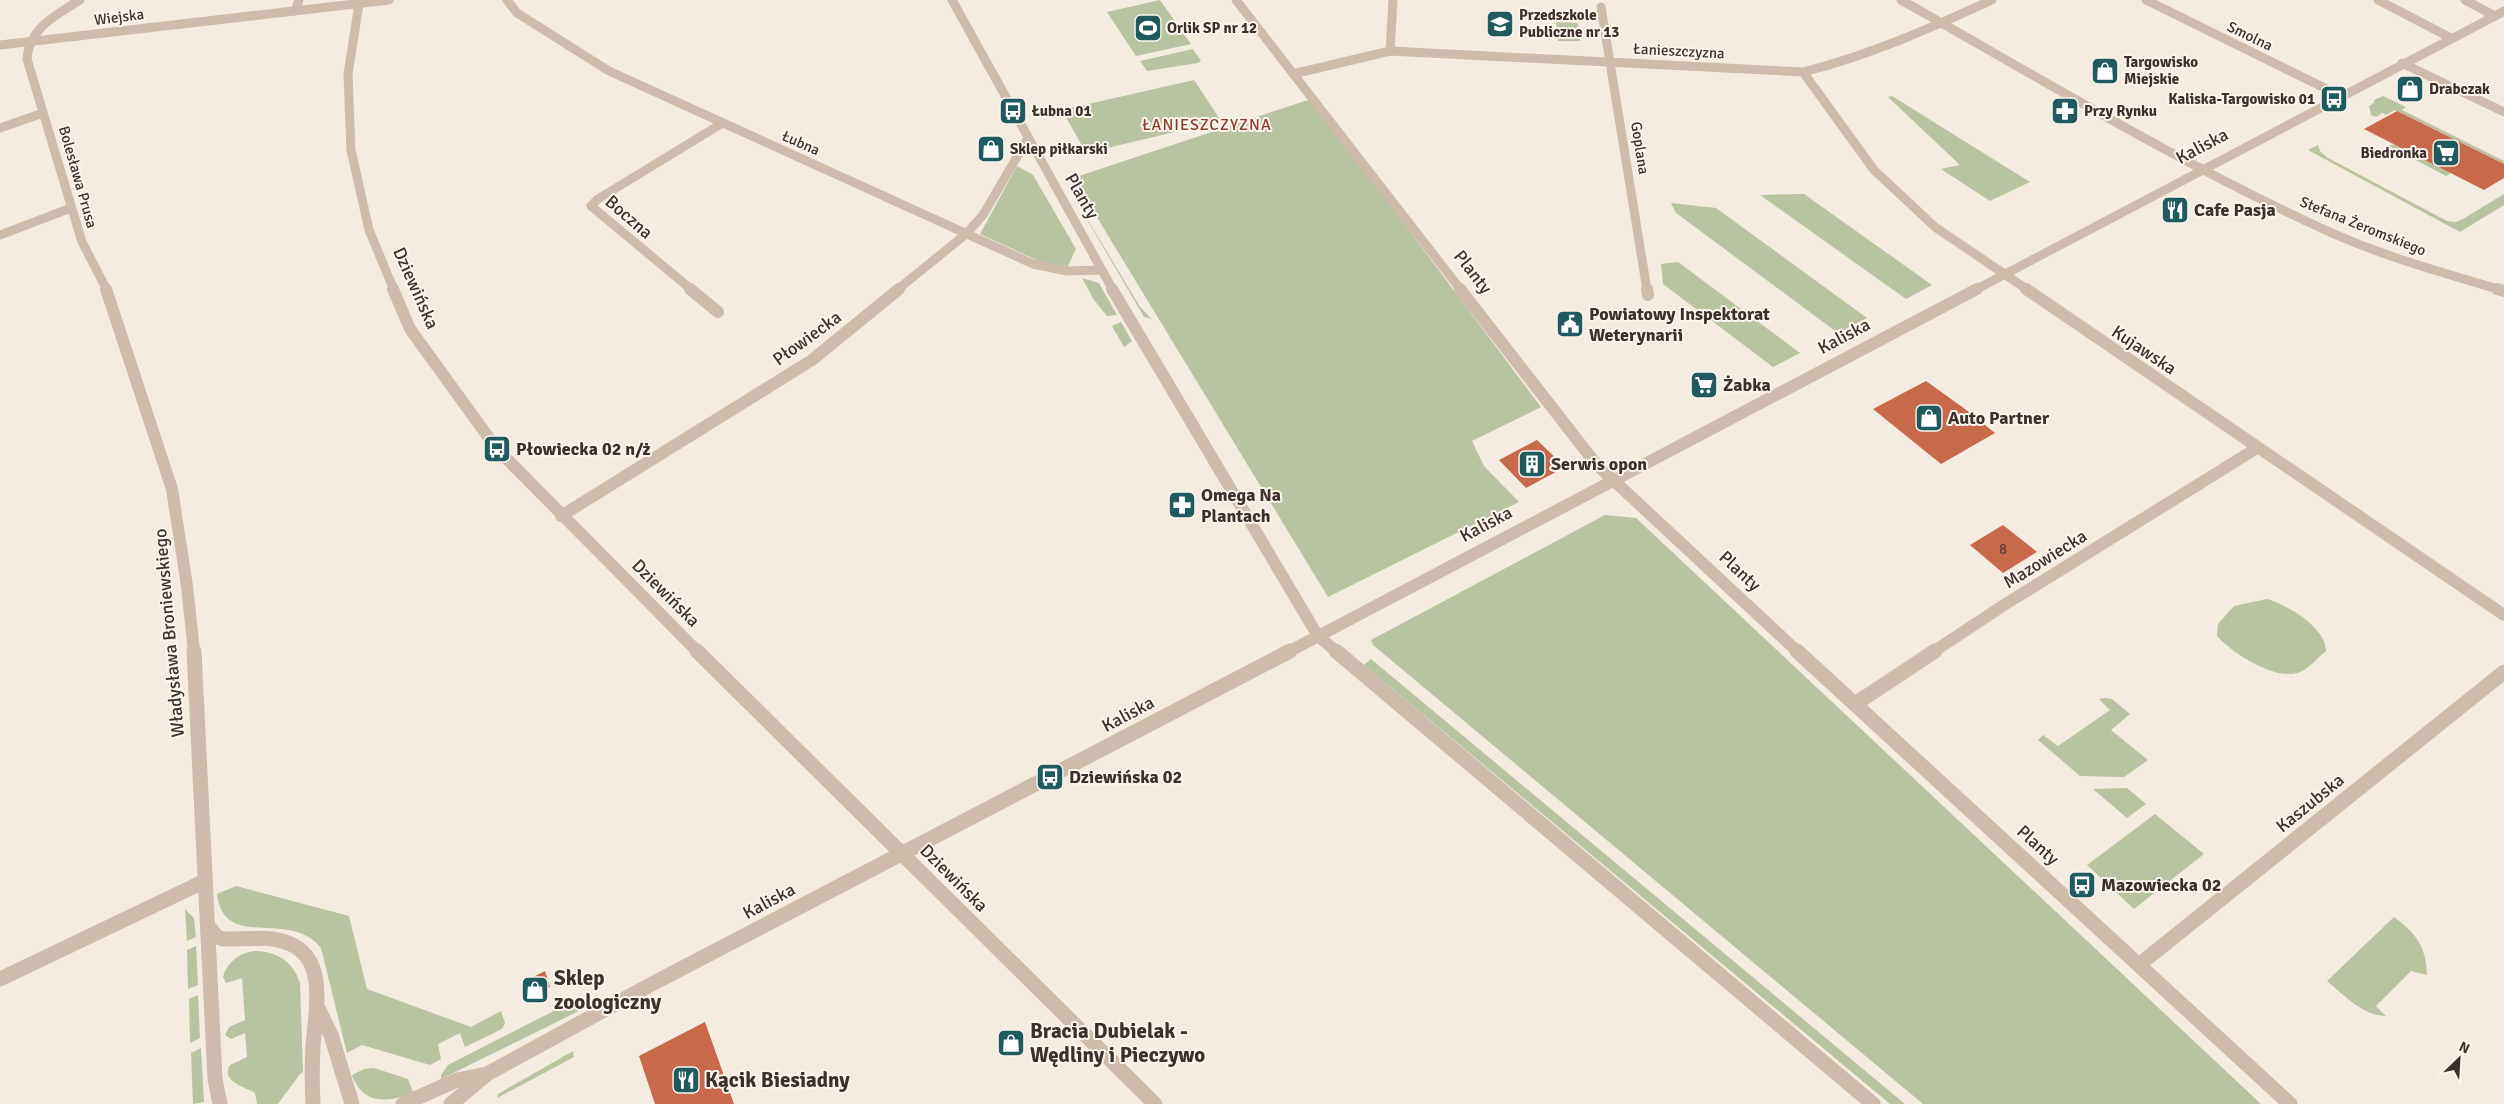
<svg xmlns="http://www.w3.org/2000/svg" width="2504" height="1104" font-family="Signika,sans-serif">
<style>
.green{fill:#b8c4a0}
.building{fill:#c8694b}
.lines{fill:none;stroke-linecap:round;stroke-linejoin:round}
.minor-far2{stroke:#cdbbac;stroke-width:9}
.minor-far1{stroke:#cdbbac;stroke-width:12}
.minor{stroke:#cdbbac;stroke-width:15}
.tertiary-far2{stroke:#cdbbac;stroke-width:9}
.tertiary-far1{stroke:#cdbbac;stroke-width:12}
.tertiary{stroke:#cdbbac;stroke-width:15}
.labels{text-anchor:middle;stroke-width:4;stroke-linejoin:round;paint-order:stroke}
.far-poi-label{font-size:15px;font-weight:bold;fill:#3b302b;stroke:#fbf5ee;text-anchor:start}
.far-street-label{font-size:15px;fill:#3b302b;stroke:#fbf5ee}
.number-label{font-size:15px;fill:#5e3e33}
.far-neighbourhood-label{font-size:16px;letter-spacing:1px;fill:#8c3b22;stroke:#fbf5ee}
.street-label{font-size:18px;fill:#3b302b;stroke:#fbf5ee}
.poi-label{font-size:18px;font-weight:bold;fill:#3b302b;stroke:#fbf5ee;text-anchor:start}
.near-poi-label{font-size:21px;font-weight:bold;fill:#3b302b;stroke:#fbf5ee;text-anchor:start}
</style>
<rect width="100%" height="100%" fill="#f4ebe1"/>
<!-- green -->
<path class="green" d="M 1160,0 L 1191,44 L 1136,56 L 1107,12 Z
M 1556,22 L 1578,23 L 1580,41 L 1558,41 Z
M 1193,49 L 1201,61 L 1198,63 L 1147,71 L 1140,61 Z
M 1194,80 L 1221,121 L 1086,153 L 1062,110 Z
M 1892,96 L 2030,182 L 1990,201 L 1941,169 L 1960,165 L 1888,97 Z
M 2383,96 L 2406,107 L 2402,110 L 2504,161 L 2504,164 L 2395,110 L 2386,115 L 2382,113 L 2376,117 L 2371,115 L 2369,106 L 2374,103 L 2374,100 Z
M 1311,99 L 1541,407 L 1472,441 L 1484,466 L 1519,502 L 1328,597 L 1073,178 Z
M 2394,144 L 2451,173 L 2446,176 L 2389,146 Z
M 2318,145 L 2320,151 L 2328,158 L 2447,221 L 2456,222 L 2463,219 L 2504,194 L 2504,205 L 2460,232 L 2308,150 Z
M 1017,166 L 1033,175 L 1076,249 L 1067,268 L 1043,263 L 980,234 Z
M 1064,180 L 1140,307 L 1152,319 L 1144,317 Z
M 1804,194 L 1932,285 L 1906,299 L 1760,195 Z
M 1671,203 L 1716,208 L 1867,318 L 1838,333 L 1676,213 Z
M 1678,262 L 1800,353 L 1773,367 L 1663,284 L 1661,264 Z
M 1082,278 L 1099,283 L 1117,315 L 1107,316 L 1094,300 Z
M 1121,322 L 1132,341 L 1124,347 L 1112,326 Z
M 1605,515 L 1636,518 L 2261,1104 L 1923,1104 L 1373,645 L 1371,640 Z
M 2267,599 C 2287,605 2326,627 2326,651 C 2318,657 2311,667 2302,671 C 2279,684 2232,653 2217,636 L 2218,624 L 2234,606 Z
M 1371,659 L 1905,1104 L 1890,1104 L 1364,665 Z
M 2105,698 L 2112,699 L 2130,714 L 2111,730 L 2148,760 L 2124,777 L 2080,776 L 2038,740 L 2043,735 L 2058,746 L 2110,710 L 2099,699 Z
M 2127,788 L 2146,804 L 2127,818 L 2093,789 Z
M 2155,814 L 2204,854 L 2134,909 L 2087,865 Z
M 236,886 L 349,916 L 367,989 L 471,1027 L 501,1011 L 505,1023 L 502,1029 L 465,1047 L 460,1033 L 438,1044 L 441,1059 L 430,1065 L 362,1045 L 347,1053 L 321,948 C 289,908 224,952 217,894 Z
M 185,909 L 194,918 L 196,937 L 187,941 Z
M 2394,917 C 2417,934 2426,947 2427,975 L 2411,971 L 2376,1006 L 2386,1016 C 2363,1016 2344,995 2327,981 Z
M 196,946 L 198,985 L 188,989 L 187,950 Z
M 254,951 C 276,951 293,961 300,983 L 303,1072 L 300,1074 L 278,1104 L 257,1104 L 255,1093 C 245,1087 220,1081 230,1065 L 247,1057 L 245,1033 L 231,1039 L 225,1035 L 229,1027 L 245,1020 L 242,978 L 226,983 L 223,977 C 227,962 239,953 254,951 Z
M 198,995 L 200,1038 L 190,1043 L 189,999 Z
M 581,997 L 583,1009 L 441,1079 L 441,1075 L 448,1065 Z
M 201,1048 L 204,1102 L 193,1104 L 191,1053 Z
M 573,1051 L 574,1057 L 497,1098 L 498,1094 Z
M 374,1068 L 408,1079 L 413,1092 C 388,1104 362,1104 352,1075 L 364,1069 Z"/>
<!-- building -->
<path class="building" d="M 2397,111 L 2504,164 L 2504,178 L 2484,190 L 2364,129 Z
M 1926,381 L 1965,409 L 1995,433 L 1941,464 L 1873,409 Z
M 1537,440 L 1565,467 L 1526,488 L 1499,460 Z
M 2003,525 L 2037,552 L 2003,573 L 1970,545 Z
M 545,971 L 550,987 L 528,999 L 523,982 Z
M 705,1022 L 734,1104 L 655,1104 L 639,1056 Z"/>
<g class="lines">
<!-- minor-far2 -->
<path class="minor-far2" d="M 80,0 C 56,15 29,28 27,59 L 82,242 L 107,290
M 507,0 L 517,13 L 609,71 L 1033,264 L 1067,271 L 1101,270
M 1901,0 C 2040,78 2177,162 2323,229 C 2379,255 2441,272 2501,290
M 2146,0 L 2341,96
M 359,4 L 348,74 L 351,150 L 369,230 L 394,290
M 1601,7 L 1647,290
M 295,11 L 299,0
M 2495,16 L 2504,11
M 1390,51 L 1393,0
M 2402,63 L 2504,112
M 1803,72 L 1874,170 L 1935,227 L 2028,290
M 1293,74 L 1390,51 L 1803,72 C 1868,56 1931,28 1992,0
M 0,128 L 43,113
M 0,235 L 71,208
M 692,290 L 591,206 L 598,199 L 721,124
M 897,290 L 966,234 L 983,215 L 1028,138"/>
<!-- minor-far1 -->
<path class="minor-far1" d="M 106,289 L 172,489 L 187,586 L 194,652
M 393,289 L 410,329 L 497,449 L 698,652
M 690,289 L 718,312
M 1647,289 L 1648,295
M 2026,289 L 2504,615
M 2497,289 L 2504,291
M 561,516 L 812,360 L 899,289
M 1933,652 L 2004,605 L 2257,448"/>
<!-- minor -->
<path class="minor" d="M 194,651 L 215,1079 L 220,1104
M 697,651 L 1155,1104
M 1855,704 L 1935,651
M 208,926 L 217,937 L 223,939 C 244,940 268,935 288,943 C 329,958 315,1013 313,1046 C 312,1066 312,1085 313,1104
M 2140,964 L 2504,672
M 0,979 L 205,881
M 318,1008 L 331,1035 L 352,1104"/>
<!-- tertiary-far2 -->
<path class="tertiary-far2" d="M 952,0 L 1113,290
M 1236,0 L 1461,290
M 2378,0 L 2451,38
M 2465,0 L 2495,16
M 0,45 L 389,0
M 1975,290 L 2495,16"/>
<!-- tertiary-far1 -->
<path class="tertiary-far1" d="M 1112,289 L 1318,636 L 1337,652
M 1460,289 L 1596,464 L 1798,652
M 1288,652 L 1977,289"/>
<!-- tertiary -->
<path class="tertiary" d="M 1336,651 L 1873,1104
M 1797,651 L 2290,1104
M 403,1104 L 457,1080 L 487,1074
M 451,1104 L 487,1074 L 650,985 L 1290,651"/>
</g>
<!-- icons -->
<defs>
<g id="school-square" transform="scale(1.4375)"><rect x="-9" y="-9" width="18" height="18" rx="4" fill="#1f5a5e" stroke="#fbf5ee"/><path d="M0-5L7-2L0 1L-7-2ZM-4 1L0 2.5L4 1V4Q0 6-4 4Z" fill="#fff"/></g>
<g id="stadium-square" transform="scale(1.4375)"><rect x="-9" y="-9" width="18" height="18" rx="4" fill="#1f5a5e" stroke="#fbf5ee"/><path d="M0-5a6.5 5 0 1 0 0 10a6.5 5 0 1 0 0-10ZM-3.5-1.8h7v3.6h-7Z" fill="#fff"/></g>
<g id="shop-square" transform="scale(1.4375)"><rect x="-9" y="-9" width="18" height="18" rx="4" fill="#1f5a5e" stroke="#fbf5ee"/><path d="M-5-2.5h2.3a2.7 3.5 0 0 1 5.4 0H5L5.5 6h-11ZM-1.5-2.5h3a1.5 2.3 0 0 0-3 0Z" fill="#fff"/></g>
<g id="bus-square" transform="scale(1.4375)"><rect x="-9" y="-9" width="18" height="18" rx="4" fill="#1f5a5e" stroke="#fbf5ee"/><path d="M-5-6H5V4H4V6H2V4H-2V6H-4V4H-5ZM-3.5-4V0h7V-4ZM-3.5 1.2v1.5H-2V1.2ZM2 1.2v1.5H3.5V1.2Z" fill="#fff"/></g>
<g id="pharmacy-square" transform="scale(1.4375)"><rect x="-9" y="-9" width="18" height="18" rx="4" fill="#1f5a5e" stroke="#fbf5ee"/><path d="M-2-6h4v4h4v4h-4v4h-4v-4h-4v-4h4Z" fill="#fff"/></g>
<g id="supermarket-square" transform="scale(1.4375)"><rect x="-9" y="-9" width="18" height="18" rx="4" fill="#1f5a5e" stroke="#fbf5ee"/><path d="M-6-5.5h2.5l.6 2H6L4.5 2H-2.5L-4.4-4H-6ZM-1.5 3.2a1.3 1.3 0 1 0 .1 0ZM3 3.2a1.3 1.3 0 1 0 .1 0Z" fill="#fff"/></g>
<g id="restaurant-square" transform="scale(1.4375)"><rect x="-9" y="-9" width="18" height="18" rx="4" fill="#1f5a5e" stroke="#fbf5ee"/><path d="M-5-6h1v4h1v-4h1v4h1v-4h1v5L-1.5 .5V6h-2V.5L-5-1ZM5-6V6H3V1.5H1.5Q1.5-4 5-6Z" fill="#fff"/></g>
<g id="civic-square" transform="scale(1.4375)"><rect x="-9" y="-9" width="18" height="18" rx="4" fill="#1f5a5e" stroke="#fbf5ee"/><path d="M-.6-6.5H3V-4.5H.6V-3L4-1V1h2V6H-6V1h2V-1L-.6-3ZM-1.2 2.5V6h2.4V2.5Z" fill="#fff"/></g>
<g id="building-square" transform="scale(1.4375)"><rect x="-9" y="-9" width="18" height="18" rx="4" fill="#1f5a5e" stroke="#fbf5ee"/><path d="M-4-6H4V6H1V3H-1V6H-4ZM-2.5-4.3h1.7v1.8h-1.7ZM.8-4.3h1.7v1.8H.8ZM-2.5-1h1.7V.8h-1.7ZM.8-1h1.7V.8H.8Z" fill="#fff"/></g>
</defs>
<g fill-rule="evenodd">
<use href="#school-square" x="1500" y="24"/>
<use href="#stadium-square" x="1148" y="28"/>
<use href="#shop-square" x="2105" y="71"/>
<use href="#shop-square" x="2410" y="89"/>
<use href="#bus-square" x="2334" y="99"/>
<use href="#bus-square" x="1013" y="111"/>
<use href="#pharmacy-square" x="2065" y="111"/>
<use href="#shop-square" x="991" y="149"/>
<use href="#supermarket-square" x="2446" y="153"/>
<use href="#restaurant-square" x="2175" y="210"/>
<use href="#civic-square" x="1570" y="324"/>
<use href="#supermarket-square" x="1704" y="385"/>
<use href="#shop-square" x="1929" y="418"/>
<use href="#bus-square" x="497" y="449"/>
<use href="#building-square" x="1532" y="464"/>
<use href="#pharmacy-square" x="1182" y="505"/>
<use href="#bus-square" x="1050" y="777"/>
<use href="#bus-square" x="2082" y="885"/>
<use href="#shop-square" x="535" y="990"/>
<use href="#shop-square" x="1011" y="1043"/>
<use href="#restaurant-square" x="686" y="1080"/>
</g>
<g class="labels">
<!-- far-poi labels -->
<g class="far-poi-label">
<text x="1519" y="20">Przedszkole<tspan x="1519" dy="17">Publiczne nr 13</tspan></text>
<text x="1167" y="33">Orlik SP nr 12</text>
<text x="2124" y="67">Targowisko<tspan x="2124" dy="17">Miejskie</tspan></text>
<text x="2429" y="94">Drabczak</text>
<text x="2315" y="104" text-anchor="end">Kaliska-Targowisko 01</text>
<text x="1032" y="116">Łubna 01</text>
<text x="2084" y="116">Przy Rynku</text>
<text x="1010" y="154">Sklep piłkarski</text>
<text x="2427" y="158" text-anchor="end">Biedronka</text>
</g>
<!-- far-street labels -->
<g class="far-street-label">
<text transform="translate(119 17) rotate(-7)" y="5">Wiejska</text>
<text transform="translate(2250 36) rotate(26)" y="5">Smolna</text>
<text transform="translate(1679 51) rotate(3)" y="5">Łanieszczyzna</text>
<text transform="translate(801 143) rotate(24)" y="5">Łubna</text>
<text transform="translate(1640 148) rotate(81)" y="5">Goplana</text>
<text transform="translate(78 177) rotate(74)" y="5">Bolesława Prusa</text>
<text transform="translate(2363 226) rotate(22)" y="5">Stefana Żeromskiego</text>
</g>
<!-- number labels -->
<g class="number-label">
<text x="2003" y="554">8</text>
</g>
<!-- far-neighbourhood labels -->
<g class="far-neighbourhood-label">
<text x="1207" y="130">ŁANIESZCZYZNA</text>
</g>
<!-- street labels -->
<g class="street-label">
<text transform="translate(2202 146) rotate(-28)" y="6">Kaliska</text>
<text transform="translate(1082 196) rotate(60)" y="6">Planty</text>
<text transform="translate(629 217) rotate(41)" y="6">Boczna</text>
<text transform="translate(1473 272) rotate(52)" y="6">Planty</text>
<text transform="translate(416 288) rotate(66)" y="6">Dziewińska</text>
<text transform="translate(1844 336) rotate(-28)" y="6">Kaliska</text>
<text transform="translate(807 338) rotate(-36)" y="6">Płowiecka</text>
<text transform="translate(2144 350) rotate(34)" y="6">Kujawska</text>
<text transform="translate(1486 524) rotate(-28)" y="6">Kaliska</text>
<text transform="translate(2045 559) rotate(-32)" y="6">Mazowiecka</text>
<text transform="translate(1740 571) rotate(43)" y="6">Planty</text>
<text transform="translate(666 593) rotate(45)" y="6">Dziewińska</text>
<text transform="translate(169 633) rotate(-95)" y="6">Władysława Broniewskiego</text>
<text transform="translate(1128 714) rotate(-28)" y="6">Kaliska</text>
<text transform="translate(2310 803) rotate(-39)" y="6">Kaszubska</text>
<text transform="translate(2038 845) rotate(42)" y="6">Planty</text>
<text transform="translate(954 878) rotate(45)" y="6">Dziewińska</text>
<text transform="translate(769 901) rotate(-28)" y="6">Kaliska</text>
</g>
<!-- poi labels -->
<g class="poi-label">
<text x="2194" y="216">Cafe Pasja</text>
<text x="1589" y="320">Powiatowy Inspektorat<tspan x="1589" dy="21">Weterynarii</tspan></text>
<text x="1723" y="391">Żabka</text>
<text x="1948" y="424">Auto Partner</text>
<text x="516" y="455">Płowiecka 02 n/ż</text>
<text x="1551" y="470">Serwis opon</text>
<text x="1201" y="501">Omega Na<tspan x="1201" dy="21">Plantach</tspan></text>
<text x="1069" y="783">Dziewińska 02</text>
<text x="2101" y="891">Mazowiecka 02</text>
</g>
<!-- near-poi labels -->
<g class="near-poi-label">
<text x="554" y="985">Sklep<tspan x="554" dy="24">zoologiczny</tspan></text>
<text x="1030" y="1038">Bracia Dubielak -<tspan x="1030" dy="24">Wędliny i Pieczywo</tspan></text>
<text x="705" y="1087">Kącik Biesiadny</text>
</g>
</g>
<!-- north arrow -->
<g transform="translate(2459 1059) rotate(25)" stroke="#fbf5ee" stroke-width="4" paint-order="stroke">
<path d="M0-4L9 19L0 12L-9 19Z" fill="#3b302b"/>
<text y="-8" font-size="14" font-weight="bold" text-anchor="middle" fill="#3b302b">N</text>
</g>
</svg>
